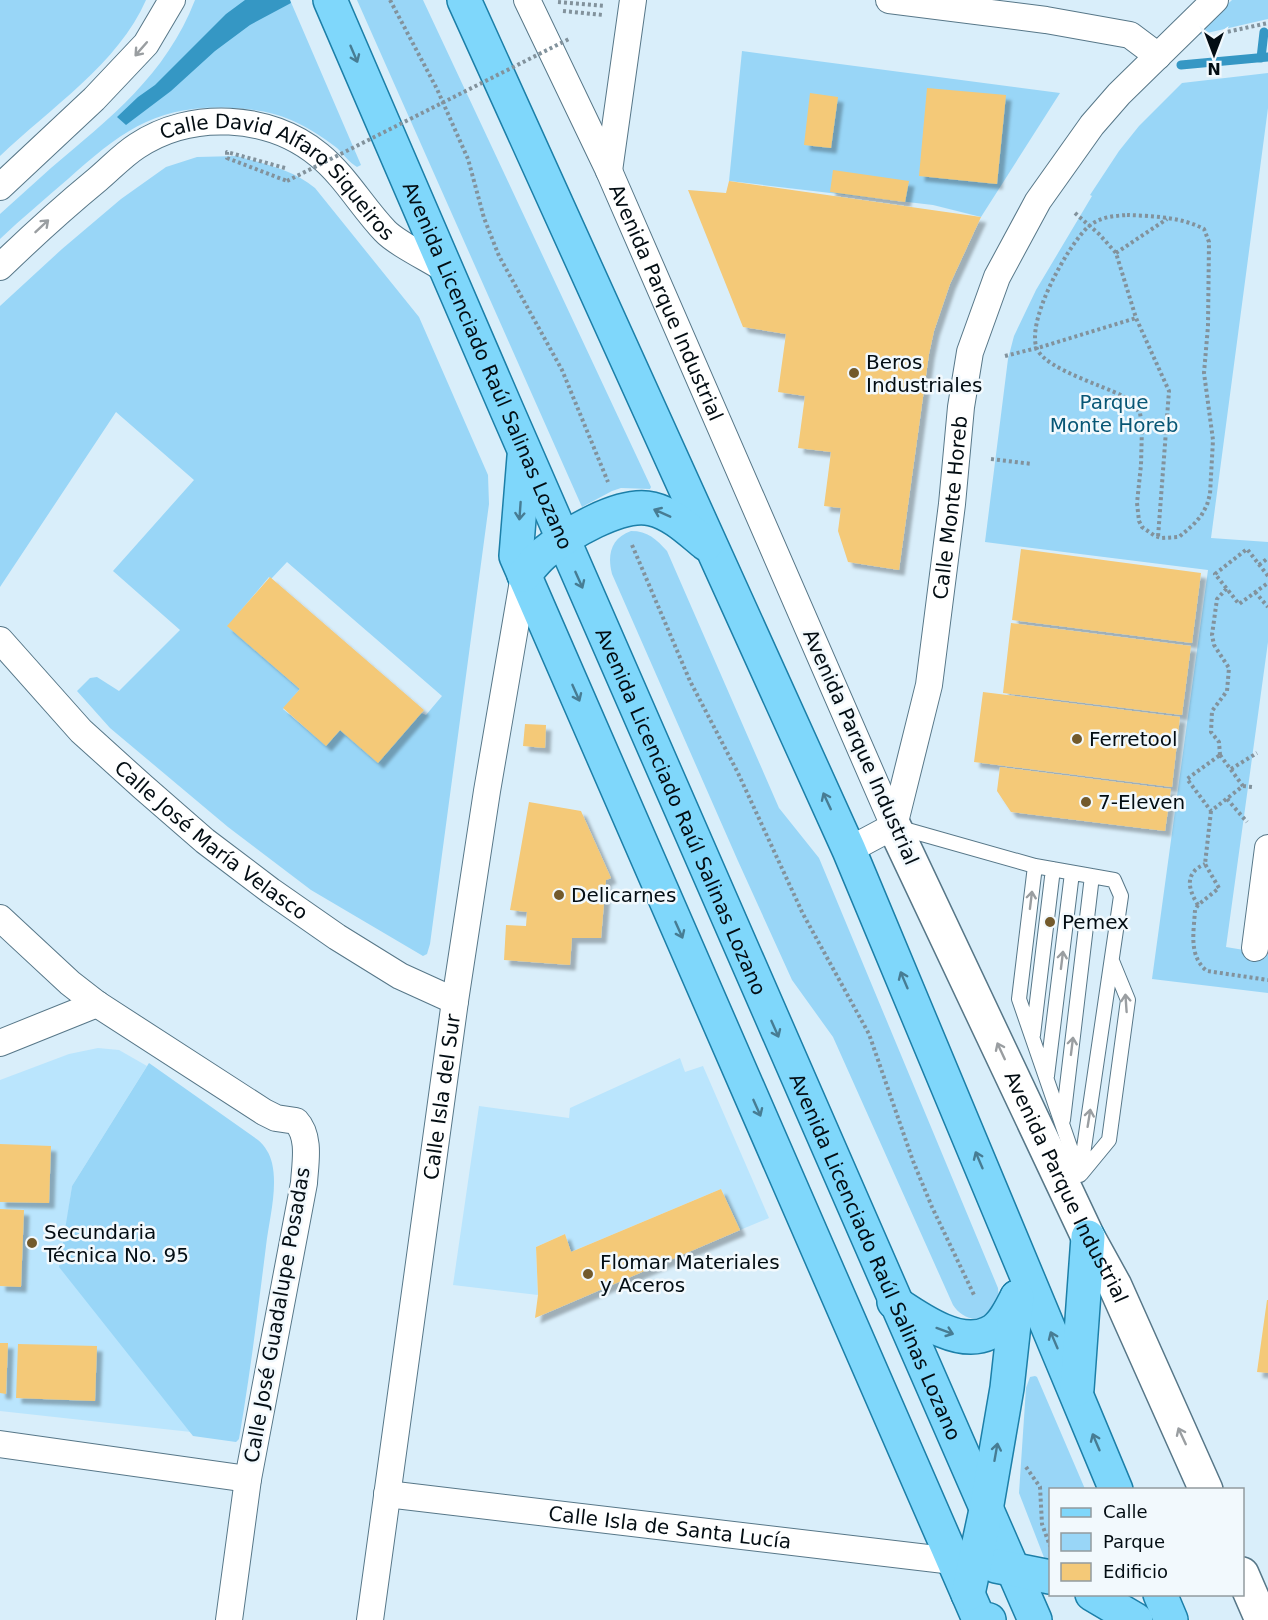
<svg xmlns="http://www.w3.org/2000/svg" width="1268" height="1620" font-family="'DejaVu Sans',sans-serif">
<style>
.built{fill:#bae5fd}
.green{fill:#99d6f7;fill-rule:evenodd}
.water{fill:#3597c4}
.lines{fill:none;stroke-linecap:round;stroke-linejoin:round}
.stream{stroke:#3597c4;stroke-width:9}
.building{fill:#f4c978;filter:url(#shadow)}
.service-casing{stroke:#577788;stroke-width:16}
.minor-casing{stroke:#577788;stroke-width:28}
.tertiary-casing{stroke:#577788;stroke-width:36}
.primary-casing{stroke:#1c7fa8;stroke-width:36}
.path{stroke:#82929c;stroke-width:4;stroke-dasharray:3 3;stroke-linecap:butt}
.service{stroke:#fff;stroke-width:14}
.minor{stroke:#fff;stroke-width:26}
.tertiary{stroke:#fff;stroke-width:33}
.primary{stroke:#7fd7fb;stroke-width:33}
.path-bridge{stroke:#82929c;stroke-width:4;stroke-dasharray:3 3;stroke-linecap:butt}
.oneway{stroke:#9a9ea1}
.oneway2{stroke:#477c93}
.poi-dot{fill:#735a2b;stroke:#f2f9fd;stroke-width:2}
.labels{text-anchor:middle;stroke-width:5;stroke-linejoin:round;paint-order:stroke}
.street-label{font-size:20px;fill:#030d13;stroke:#f2f9fd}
.poi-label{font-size:20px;fill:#030d13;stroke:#f2f9fd;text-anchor:start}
.park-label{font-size:20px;fill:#075675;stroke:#f2f9fd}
</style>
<defs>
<filter id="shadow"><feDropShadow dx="5.5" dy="5.5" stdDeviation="1.5" flood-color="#0004"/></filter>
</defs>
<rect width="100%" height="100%" fill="#d9eefa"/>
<!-- built -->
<path class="built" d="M 98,1048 L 119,1050 L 147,1066 L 72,1186 L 60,1267 L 191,1432 L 0,1411 L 0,1080 L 69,1054 Z
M 680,1058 L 685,1072 L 703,1066 L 769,1218 L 740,1230 L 721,1189 L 571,1252 L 565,1234 L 536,1247 L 538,1295 L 453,1285 L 479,1106 L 569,1118 L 570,1108 Z"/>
<!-- green -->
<path class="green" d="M 0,0 L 146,0 C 119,63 49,109 0,156 Z
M 195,0 L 290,0 L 361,165 L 357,167 C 349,162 344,155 337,148 C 323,137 307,127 291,120 C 273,112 252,109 233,108 C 157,104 122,131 68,179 C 45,199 22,218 0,239 L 0,214 C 17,199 34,183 51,168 C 110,118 166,75 195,0 Z
M 357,0 L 423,0 L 651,487 L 650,489 L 621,488 L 612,491 L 582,507 Z
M 1232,0 L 1268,0 L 1268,19 L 1194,36 Z
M 742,51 L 1060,93 L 981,217 L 933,205 L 729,181 Z
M 1268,73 L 1268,108 L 1211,538 L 1268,542 L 1268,642 L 1226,947 L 1268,954 L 1268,993 L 1152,979 L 1208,570 L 985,542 L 1008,359 L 1014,336 L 1036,290 L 1092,196 L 1090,195 L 1119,151 L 1139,126 L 1182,83 Z
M 237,156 C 264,164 292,169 315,188 L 419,317 L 488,475 L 489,504 L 430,944 L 427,954 L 423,956 L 311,890 L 228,827 L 110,728 L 77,691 L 90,678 L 97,677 L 119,691 L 180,630 L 113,571 L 194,480 L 116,412 L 0,587 L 0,306 L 62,249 L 121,199 L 166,167 L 197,157 ZM 287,562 L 442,696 L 426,715 L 421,713 L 340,730 L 326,745 L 283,709 L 300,689 L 228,626 L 269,577 L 271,579 Z
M 631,531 C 648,531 656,539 667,551 L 779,808 L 819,858 L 998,1288 L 999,1299 C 996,1304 992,1312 987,1315 C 975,1324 960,1316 953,1305 L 833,1037 L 792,980 L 738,861 L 612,574 C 607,555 611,538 631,531 Z
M 149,1063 L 258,1140 C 265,1146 270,1154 272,1163 C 278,1189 269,1220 266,1246 C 258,1310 250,1375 239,1439 L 236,1442 L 193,1436 L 59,1267 L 72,1186 Z
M 1035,1376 L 1037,1377 L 1085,1489 L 1050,1490 L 1050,1562 L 1045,1560 L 1019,1493 L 1026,1388 L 1030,1377 Z"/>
<!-- water -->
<path class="water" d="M 245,0 L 290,0 L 291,3 L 250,25 L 215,51 L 171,91 L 126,125 L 117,117 L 138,97 L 155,85 L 226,14 Z"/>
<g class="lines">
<!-- stream -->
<path class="stream" d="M 1261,58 L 1264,32
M 1181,65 L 1268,57"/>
</g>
<!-- building -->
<path class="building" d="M 927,88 L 1006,95 L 997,184 L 919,176 Z
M 810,93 L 838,97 L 831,148 L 804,145 Z
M 833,170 L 909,181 L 905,202 L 830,192 Z
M 729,181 L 981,217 L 950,284 L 934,331 L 929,354 L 899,570 L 848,562 L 838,531 L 841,508 L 824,506 L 831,452 L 798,448 L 805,396 L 778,392 L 786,334 L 743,327 L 688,190 L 726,193 Z
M 1021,549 L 1201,573 L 1192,643 L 1012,620 Z
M 270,577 L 424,710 L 378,763 L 340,730 L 326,746 L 283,708 L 300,689 L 227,626 Z
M 1011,623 L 1191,646 L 1182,715 L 1003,693 Z
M 983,692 L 1180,717 L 1172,787 L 974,762 Z
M 525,724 L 546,725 L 545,748 L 523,746 Z
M 1000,767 L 1171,789 L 1165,831 L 1011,812 L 997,791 Z
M 529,802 L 581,811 L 611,878 L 606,880 L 601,938 L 572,938 L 570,965 L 504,960 L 506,925 L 526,926 L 527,912 L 510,910 Z
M 0,1144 L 51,1146 L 49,1203 L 0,1202 Z
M 721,1189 L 740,1230 L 535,1318 L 538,1295 L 536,1247 L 565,1234 L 571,1252 Z
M 0,1209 L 24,1210 L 21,1287 L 0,1286 Z
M 1267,1300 L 1268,1300 L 1268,1373 L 1257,1372 Z
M 0,1343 L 8,1343 L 6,1394 L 0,1393 Z
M 18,1344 L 97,1346 L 95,1401 L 16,1398 Z"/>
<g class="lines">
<!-- service casing -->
<g class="service-casing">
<path id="service" d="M 897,827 L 1035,866 L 1114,880 L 1121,896 L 1080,1175
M 1035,866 L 1019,999 L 1079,1173
M 1033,1035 L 1053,869
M 1047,1076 L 1072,873
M 1063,1120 L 1092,876
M 1081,1174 L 1109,1140 L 1128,1000 L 1112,961"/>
</g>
<!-- minor casing -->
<g class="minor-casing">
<g id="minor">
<path id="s1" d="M 527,0 L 609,171 L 894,826"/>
<path d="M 889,0 L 1046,20 L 1130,35 L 1158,56"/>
<path d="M 609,171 L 633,0"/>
<path d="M 0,187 L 94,99 L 146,44 L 172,0"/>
<path id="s2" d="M 0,267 C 32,236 64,207 98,179 C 111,168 123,155 137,146 C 191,110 269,114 319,155 C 345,176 362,207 385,231 C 396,243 431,260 446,270"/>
<path id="s3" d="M 0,640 L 81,731 L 143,787 L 205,841 L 271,891 L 337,937 L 400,976 L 455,1001"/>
<path id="s4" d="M 849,850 L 894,826 L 929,685 L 952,504 L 961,407 L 970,352 L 997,277 L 1038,201 L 1092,125 L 1119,94 L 1215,0"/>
<path d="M 0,918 L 70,983 L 97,1004 L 264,1112 L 276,1118 L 296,1121 C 311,1137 305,1164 304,1183 L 248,1479 L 229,1620"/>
<path d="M 1255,948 L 1268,848"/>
<path d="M 0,1043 L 97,1004"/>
<path d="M 0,1444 L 248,1479"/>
<path id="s5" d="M 387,1494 L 953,1561"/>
<path id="s6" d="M 370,1620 L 455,1001 L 487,791 L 524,575"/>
</g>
</g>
<!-- tertiary casing -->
<g class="tertiary-casing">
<g id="tertiary">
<path id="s7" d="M 894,826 L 1088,1237 L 1115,1286 L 1206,1490"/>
<path d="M 1242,1574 L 1262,1620"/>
</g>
</g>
<!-- primary casing -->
<g class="primary-casing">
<g id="primary">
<path id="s8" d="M 330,0 C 563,541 797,1082 1035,1620"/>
<path d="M 464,0 L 849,850 L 1116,1490"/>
<path d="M 524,457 L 516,556 L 978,1617 L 989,1620"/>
<path d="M 524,575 C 530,568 536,560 543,554 C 566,535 621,501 652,509 C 673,514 690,531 706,544"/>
<path d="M 894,1302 C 918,1318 959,1348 989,1333 C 1003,1327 1010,1310 1017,1297"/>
<path d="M 1077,1389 L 1088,1237"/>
<path d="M 996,1566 L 1050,1577"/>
<path d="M 968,1594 L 986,1510 L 1007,1388 L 1017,1297"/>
<path d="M 1092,1594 L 1136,1620"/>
<path d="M 1160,1594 L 1171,1620"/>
</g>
</g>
<!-- path -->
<path class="path" d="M 390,0 L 437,89 L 468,159 L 484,218 L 499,256 L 562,370 L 608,482
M 558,2 L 605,6
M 563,11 L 603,15
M 1222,33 L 1268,23
M 285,168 L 227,152 L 227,158 L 287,181
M 1075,213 L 1099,234 L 1116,253 L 1136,318 L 1169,391 L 1158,537
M 1127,215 C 1152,216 1182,217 1204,229 L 1209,242 L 1208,326 L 1204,373 L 1213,440 L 1210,494 L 1207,505 L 1201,516 L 1193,525 L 1179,537 L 1162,538 L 1155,536 L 1142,527 L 1139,521 L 1137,503 L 1141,465 L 1142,426 L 1140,413 L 1130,401 L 1123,396 C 1101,385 1050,370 1038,351 C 1023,325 1068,245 1088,227 C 1099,217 1113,216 1127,215 Z
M 1116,253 L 1167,219
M 1005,356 L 1041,347 L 1136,318
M 991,459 L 1032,464
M 632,545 L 690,681 L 738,773 L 803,914 L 869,1034 L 913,1161 L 932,1207 L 975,1297
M 1259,565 L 1268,558
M 1268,576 L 1247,549 L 1215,574 L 1239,604 L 1268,583
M 1255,592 L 1268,607
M 1220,755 L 1219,742 L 1211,732 L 1212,711 L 1227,691 L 1229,668 L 1214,645 L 1212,635 L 1217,599 L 1227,588
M 1220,755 L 1243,786 L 1211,811 L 1187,779 Z
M 1231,769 L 1257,753
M 1243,786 L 1252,787
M 1227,799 L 1247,822
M 1211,811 L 1205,864 L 1219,888 L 1198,905 L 1195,910 C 1194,931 1188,956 1207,971 L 1268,980
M 1198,905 C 1188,889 1184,873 1205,864
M 1026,1467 L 1040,1487 L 1042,1524 L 1050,1546"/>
<!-- service -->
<use href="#service" class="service"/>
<!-- minor -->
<use href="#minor" class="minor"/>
<!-- tertiary -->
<use href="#tertiary" class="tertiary"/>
<!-- primary -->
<use href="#primary" class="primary"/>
<!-- path-bridge -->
<path class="path-bridge" d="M 287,181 L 569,39"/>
</g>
<!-- one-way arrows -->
<defs><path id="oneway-shaft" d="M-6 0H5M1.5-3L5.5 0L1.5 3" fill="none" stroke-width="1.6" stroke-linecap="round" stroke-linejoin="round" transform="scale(1.5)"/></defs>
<g class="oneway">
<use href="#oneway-shaft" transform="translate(141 49) rotate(131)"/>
<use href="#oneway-shaft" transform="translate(42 226) rotate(-43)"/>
<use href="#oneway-shaft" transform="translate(1031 900) rotate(-83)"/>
<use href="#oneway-shaft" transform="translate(1062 960) rotate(-83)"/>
<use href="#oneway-shaft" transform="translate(1126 1003) rotate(-94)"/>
<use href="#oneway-shaft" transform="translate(1072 1046) rotate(-83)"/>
<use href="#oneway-shaft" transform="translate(1001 1051) rotate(-115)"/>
<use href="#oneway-shaft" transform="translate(1089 1118) rotate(-81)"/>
<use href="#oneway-shaft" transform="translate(1182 1436) rotate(-115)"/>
</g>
<g class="oneway2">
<use href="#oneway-shaft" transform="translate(354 54) rotate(67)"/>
<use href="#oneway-shaft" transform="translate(520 511) rotate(94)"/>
<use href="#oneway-shaft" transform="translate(662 513) rotate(-156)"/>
<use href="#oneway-shaft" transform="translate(579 580) rotate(66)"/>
<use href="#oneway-shaft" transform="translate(576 693) rotate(66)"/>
<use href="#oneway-shaft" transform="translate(827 801) rotate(-115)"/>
<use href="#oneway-shaft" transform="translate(679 930) rotate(66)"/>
<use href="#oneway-shaft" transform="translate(904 980) rotate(-113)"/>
<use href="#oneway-shaft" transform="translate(775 1029) rotate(66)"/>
<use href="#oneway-shaft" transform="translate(757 1108) rotate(66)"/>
<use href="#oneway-shaft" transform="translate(979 1160) rotate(-113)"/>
<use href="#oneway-shaft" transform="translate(945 1331) rotate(20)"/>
<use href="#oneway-shaft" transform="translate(1054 1340) rotate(-113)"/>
<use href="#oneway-shaft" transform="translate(1096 1442) rotate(-113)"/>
<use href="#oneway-shaft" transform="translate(996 1452) rotate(-80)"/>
</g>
<!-- markers -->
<g class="poi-dot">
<circle cx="854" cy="373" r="6"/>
<circle cx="1077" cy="739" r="6"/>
<circle cx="1086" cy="802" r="6"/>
<circle cx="559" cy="895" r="6"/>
<circle cx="1050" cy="922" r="6"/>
<circle cx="32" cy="1243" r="6"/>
<circle cx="588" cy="1274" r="6"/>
</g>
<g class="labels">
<!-- street labels -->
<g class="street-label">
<text dy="7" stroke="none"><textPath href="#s2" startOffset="348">Calle David Alfaro Siqueiros</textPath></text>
<text dy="7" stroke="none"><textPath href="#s1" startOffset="333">Avenida Parque Industrial</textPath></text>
<text dy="7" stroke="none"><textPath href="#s8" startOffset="398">Avenida Licenciado Raúl Salinas Lozano</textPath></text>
<text dy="7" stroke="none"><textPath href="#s4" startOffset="375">Calle Monte Horeb</textPath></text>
<text transform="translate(861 747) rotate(66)" y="7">Avenida Parque Industrial</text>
<text dy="7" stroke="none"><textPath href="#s8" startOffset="884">Avenida Licenciado Raúl Salinas Lozano</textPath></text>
<text dy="7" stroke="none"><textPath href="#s3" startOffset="292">Calle José María Velasco</textPath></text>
<text dy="7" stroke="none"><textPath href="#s6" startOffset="528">Calle Isla del Sur</textPath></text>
<text dy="7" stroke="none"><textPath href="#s7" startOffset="400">Avenida Parque Industrial</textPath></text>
<text dy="7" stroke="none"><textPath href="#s8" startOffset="1370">Avenida Licenciado Raúl Salinas Lozano</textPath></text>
<text transform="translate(277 1315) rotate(-80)" y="7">Calle José Guadalupe Posadas</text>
<text dy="7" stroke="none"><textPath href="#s5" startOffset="285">Calle Isla de Santa Lucía</textPath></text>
</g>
<!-- poi labels -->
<g class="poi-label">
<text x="866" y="369">Beros<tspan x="866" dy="23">Industriales</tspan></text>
<text x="1089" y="746">Ferretool</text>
<text x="1098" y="809">7-Eleven</text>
<text x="571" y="902">Delicarnes</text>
<text x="1062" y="929">Pemex</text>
<text x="44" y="1239">Secundaria<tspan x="44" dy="23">Técnica No. 95</tspan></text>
<text x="600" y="1269">Flomar Materiales<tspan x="600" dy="23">y Aceros</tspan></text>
</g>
<!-- park labels -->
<g class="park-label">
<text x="1114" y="409">Parque<tspan x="1114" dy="23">Monte Horeb</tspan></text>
</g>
</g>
<!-- legend -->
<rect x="1049" y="1488" width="195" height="108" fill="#f2f9fd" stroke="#929b9f" stroke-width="1.5"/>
<rect x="1061" y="1508" width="30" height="9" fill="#7fd7fb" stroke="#929b9f" stroke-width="1.5"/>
<text x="1103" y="1518" font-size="18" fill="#030d13">Calle</text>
<rect x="1061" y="1533" width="30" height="18" fill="#99d6f7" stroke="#929b9f" stroke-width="1.5"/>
<text x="1103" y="1548" font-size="18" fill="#030d13">Parque</text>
<rect x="1061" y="1563" width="30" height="18" fill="#f4c978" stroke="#929b9f" stroke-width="1.5"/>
<text x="1103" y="1578" font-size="18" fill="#030d13">Edificio</text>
<!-- north arrow -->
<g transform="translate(1214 54) rotate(180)" stroke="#f2f9fd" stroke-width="4.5" paint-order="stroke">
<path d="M0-4.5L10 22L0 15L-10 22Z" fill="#030d13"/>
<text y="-9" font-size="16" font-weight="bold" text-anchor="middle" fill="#030d13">N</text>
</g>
</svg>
